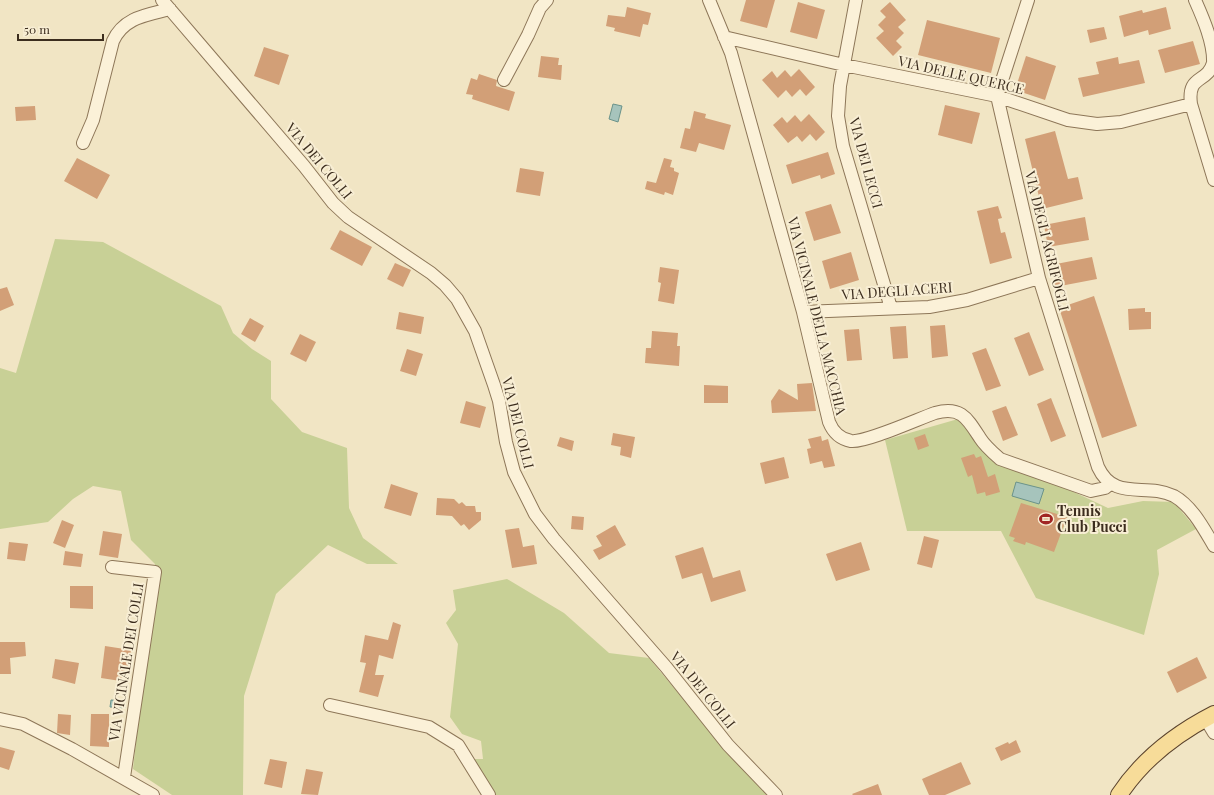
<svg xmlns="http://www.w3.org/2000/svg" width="1214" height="795" font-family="'Playfair Display',serif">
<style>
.green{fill:#c8d096}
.water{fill:#a6c4bc;stroke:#6b938a}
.building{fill:#d29f77}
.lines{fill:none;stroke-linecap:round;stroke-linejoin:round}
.minor-casing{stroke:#8d7658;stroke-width:14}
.major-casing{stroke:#5b432d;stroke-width:18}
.minor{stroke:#fbf1d8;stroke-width:12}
.major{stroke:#f7dc99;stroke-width:16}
.labels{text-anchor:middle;stroke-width:4;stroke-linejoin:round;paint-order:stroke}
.street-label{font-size:14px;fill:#3c2d1e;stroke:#f8eed4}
.poi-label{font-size:14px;font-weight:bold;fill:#3c2d1e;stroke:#f8eed4;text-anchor:start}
</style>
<rect width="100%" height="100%" fill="#f1e5c4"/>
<!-- green -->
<path class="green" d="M 55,239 L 103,242 L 221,306 L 233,333 L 252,349 L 271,361 L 271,399 L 302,432 L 347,448 L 349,508 L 363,538 L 398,564 L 367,564 L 328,545 L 276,594 L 244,696 L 243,795 L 172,795 L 133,769 L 155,564 L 131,540 L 121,491 L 93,486 L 73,499 L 48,522 L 0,529 L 0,368 L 16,373 Z
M 958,419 L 982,449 L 1108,508 L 1143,501 L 1174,502 L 1196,529 L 1157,550 L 1159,574 L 1144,635 L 1036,598 L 1001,531 L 907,531 L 885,440 Z
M 507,579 L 564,613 L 609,653 L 649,658 L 736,762 L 767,795 L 493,795 L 472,759 L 483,759 L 481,741 L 462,734 L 450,717 L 458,644 L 446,623 L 456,610 L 453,590 Z"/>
<!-- water -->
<path class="water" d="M 613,104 L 622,106 L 618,122 L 609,119 Z
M 1016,482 L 1044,489 L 1039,504 L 1012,496 Z
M 111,700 L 125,701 L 125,708 L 110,707 Z"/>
<!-- building -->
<path class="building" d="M 746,0 L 775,0 L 767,28 L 740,21 Z
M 798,2 L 825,10 L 817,39 L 790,32 Z
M 890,2 L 906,20 L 898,27 L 904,33 L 896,41 L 902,47 L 893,56 L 876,38 L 884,31 L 878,25 L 886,17 L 880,11 Z
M 627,7 L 651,13 L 648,25 L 643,24 L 640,37 L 614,31 L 615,28 L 606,26 L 608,15 L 625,17 Z
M 1166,7 L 1171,29 L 1149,35 L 1148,30 L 1124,37 L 1119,16 L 1142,10 L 1143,13 Z
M 927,20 L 1000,38 L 991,73 L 918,55 Z
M 1104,27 L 1107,39 L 1090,43 L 1087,30 Z
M 1193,41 L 1200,64 L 1165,73 L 1158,50 Z
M 264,47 L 289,55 L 279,85 L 254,76 Z
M 541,56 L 559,58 L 558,65 L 562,65 L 561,80 L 538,77 Z
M 1026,56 L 1056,66 L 1045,100 L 1015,90 Z
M 1118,57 L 1119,64 L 1139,60 L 1145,83 L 1083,97 L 1078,78 L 1099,74 L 1096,62 Z
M 799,69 L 815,87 L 806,96 L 800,89 L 792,97 L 786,90 L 778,98 L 762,80 L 772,71 L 777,78 L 785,70 L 791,77 Z
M 479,74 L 497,80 L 496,86 L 515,92 L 509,111 L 472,99 L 473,95 L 466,94 L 471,78 L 477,80 Z
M 945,105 L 980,113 L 972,144 L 938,135 Z
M 35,106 L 36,120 L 16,121 L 15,107 Z
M 694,111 L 706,114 L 705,118 L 731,125 L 724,150 L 699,143 L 696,152 L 680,148 L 685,128 L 690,129 Z
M 809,114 L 825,132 L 816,141 L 810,134 L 802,142 L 797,136 L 788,143 L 773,125 L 782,117 L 787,123 L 795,115 L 801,122 Z
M 1055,131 L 1068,179 L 1078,177 L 1083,199 L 1042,209 L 1025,139 Z
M 828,152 L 835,174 L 821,179 L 820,175 L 792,184 L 786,165 Z
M 77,158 L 110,175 L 97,199 L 64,181 Z
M 664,158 L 672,160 L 670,167 L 674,168 L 674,171 L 679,173 L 673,195 L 665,192 L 664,195 L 645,189 L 647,181 L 656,183 Z
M 520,168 L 544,172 L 540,196 L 516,192 Z
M 831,204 L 841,233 L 814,241 L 805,212 Z
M 998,206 L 1002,218 L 998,219 L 1001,233 L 1005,232 L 1012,258 L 990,264 L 977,211 Z
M 1085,217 L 1089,240 L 1048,247 L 1044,225 Z
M 340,230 L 372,247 L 362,266 L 330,249 Z
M 851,252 L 859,280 L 830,289 L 822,261 Z
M 1092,257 L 1097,279 L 1055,287 L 1051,265 Z
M 395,263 L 411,270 L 403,287 L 387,279 Z
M 660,267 L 679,270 L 674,304 L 658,301 L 661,283 L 658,282 Z
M 7,287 L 14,305 L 0,311 L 0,289 Z
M 1094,296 L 1137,426 L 1102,438 L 1059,308 Z
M 1145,308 L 1145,312 L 1151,312 L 1151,329 L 1129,330 L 1128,309 Z
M 399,312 L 424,317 L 421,334 L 396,329 Z
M 250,318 L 264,326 L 255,342 L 241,334 Z
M 945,325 L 948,356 L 932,358 L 930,326 Z
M 906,326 L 908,358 L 893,359 L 890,327 Z
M 859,329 L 862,360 L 847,361 L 844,330 Z
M 652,331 L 678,333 L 677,346 L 680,346 L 679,366 L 645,363 L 646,348 L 651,348 Z
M 1029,332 L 1044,370 L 1029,376 L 1014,338 Z
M 300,334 L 316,342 L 306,362 L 290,354 Z
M 986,348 L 1001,386 L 986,391 L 972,353 Z
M 407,349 L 423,354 L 416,376 L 400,371 Z
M 812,383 L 816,411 L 772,413 L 771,401 L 779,389 L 798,400 L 797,384 Z
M 704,385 L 728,386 L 728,403 L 704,403 Z
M 1051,398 L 1066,436 L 1051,442 L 1037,404 Z
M 466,401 L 486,407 L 480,428 L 460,423 Z
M 1006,406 L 1018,435 L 1003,441 L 992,411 Z
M 613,433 L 635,437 L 631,458 L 620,455 L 621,447 L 611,445 Z
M 925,434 L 929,446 L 918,450 L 914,438 Z
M 821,436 L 822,441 L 828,439 L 835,466 L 824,468 L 822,461 L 810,464 L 807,449 L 811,448 L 808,439 Z
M 560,437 L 574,441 L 572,451 L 557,446 Z
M 974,454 L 976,458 L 981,456 L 988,477 L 995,474 L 1000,492 L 986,496 L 985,492 L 977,494 L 972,475 L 968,477 L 961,458 Z
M 784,457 L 789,478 L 765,484 L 760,463 Z
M 391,484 L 418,493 L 411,516 L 384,508 Z
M 437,498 L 454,499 L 459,504 L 462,502 L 466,506 L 475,506 L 476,512 L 481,512 L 481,520 L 469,530 L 464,524 L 461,526 L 452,516 L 436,515 Z
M 1021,503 L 1067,517 L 1054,552 L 1026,542 L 1025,545 L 1013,541 L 1015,538 L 1009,536 Z
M 572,516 L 584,517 L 583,530 L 571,529 Z
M 62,520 L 74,525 L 65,548 L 53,543 Z
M 615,525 L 626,545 L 599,560 L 593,550 L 602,546 L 596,536 Z
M 519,528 L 523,547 L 534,545 L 537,564 L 512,568 L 505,530 Z
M 103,531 L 122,534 L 118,558 L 99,555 Z
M 924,536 L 939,540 L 932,568 L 917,564 Z
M 9,542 L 28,544 L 25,561 L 7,559 Z
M 861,542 L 870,570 L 836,581 L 826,554 Z
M 703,547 L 713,578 L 740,570 L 746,591 L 711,602 L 702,573 L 682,579 L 675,556 Z
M 65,551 L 83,554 L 81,567 L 63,565 Z
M 70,586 L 93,586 L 93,609 L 70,608 Z
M 393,622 L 401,625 L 393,659 L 379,655 L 375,675 L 384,675 L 378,697 L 359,692 L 366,663 L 360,662 L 365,635 L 388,640 Z
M 0,642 L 25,642 L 26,656 L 10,658 L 11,674 L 0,674 Z
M 105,646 L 131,650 L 127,682 L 101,678 Z
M 1197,657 L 1207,678 L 1177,693 L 1167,672 Z
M 55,659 L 79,663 L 75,684 L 52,678 Z
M 58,714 L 71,715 L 70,735 L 57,733 Z
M 91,714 L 109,714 L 109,747 L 90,746 Z
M 1016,740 L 1021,752 L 1001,761 L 995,748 L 1008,742 L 1009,744 Z
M 0,747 L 15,751 L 9,770 L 0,767 Z
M 270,759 L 287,762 L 282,788 L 264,784 Z
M 961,762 L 971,784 L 945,795 L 929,795 L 922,779 Z
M 306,769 L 323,772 L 318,795 L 301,794 Z
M 878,784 L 882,795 L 853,795 L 852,794 Z"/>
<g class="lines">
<!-- minor casing -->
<g class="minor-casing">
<path id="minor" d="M 162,0 L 304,166 L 333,203 L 348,217 L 431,273 L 445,285 L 457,299 L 475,331 L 494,385 L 499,401 L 506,442 L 514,472 L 535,514 L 554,539 L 666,667 L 728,745 L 776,795
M 709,0 L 731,53 L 803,312 L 829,422 C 833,432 840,439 851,441 C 865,443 918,419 935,413 C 961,406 967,418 980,438 C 985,446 992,452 1000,459 L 1091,491 L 1105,488 L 1110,484
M 856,0 L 840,86 L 838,116 L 843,146 L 891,308
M 1028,0 L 997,96 L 1039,278 L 1098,467 C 1114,502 1146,482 1174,496 C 1192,506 1204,529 1214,546
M 1195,0 C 1203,18 1214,43 1213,63 C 1207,84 1187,74 1191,104 L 1214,180
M 724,37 L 844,65 L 997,96 L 1068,120 L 1097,124 L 1121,122 L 1191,104
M 504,80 L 528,35 L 540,8 L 547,0
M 83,143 L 93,120 L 113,41 C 124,17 147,15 170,9
M 803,312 L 929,307 L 967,300 L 1039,278
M 112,567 L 155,572 L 124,777
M 330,705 L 429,727 L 458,745 L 489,795
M 1205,718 L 1214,733
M 0,719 L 23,724 L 72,749 L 153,795"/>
</g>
<!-- major casing -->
<g class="major-casing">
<path id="major" d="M 1119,795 C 1142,760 1177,733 1214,714"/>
</g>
<!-- minor -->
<use href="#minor" class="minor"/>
<!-- major -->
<use href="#major" class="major"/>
</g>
<!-- icons -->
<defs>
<g id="stadium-bare" transform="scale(1.08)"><path d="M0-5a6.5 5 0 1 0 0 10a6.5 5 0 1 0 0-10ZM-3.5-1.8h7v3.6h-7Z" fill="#a12624" stroke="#f8eed4" stroke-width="2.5" paint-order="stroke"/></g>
</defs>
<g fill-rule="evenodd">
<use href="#stadium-bare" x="1046" y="519"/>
</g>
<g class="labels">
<!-- street labels -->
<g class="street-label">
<text transform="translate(961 75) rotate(13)" y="5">VIA DELLE QUERCE</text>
<text transform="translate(319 161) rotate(50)" y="5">VIA DEI COLLI</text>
<text transform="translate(866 163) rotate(75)" y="5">VIA DEI LECCI</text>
<text transform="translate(1047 241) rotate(76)" y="5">VIA DEGLI AGRIFOGLI</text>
<text transform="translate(897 291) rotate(-4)" y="5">VIA DEGLI ACERI</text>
<text transform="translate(817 316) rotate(76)" y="5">VIA VICINALE DELLA MACCHIA</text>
<text transform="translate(518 423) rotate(76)" y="5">VIA DEI COLLI</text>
<text transform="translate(126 662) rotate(-81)" y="5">VIA VICINALE DEI COLLI</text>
<text transform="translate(703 690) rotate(51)" y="5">VIA DEI COLLI</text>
</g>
<!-- poi labels -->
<g class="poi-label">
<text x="1057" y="516">Tennis<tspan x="1057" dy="16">Club Pucci</tspan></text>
</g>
</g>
<!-- scale -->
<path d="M18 34v6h85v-6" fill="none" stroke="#3c2d1e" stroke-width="2"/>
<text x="24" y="34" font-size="12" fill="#3c2d1e" stroke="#f8eed4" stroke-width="3" paint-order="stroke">50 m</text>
</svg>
